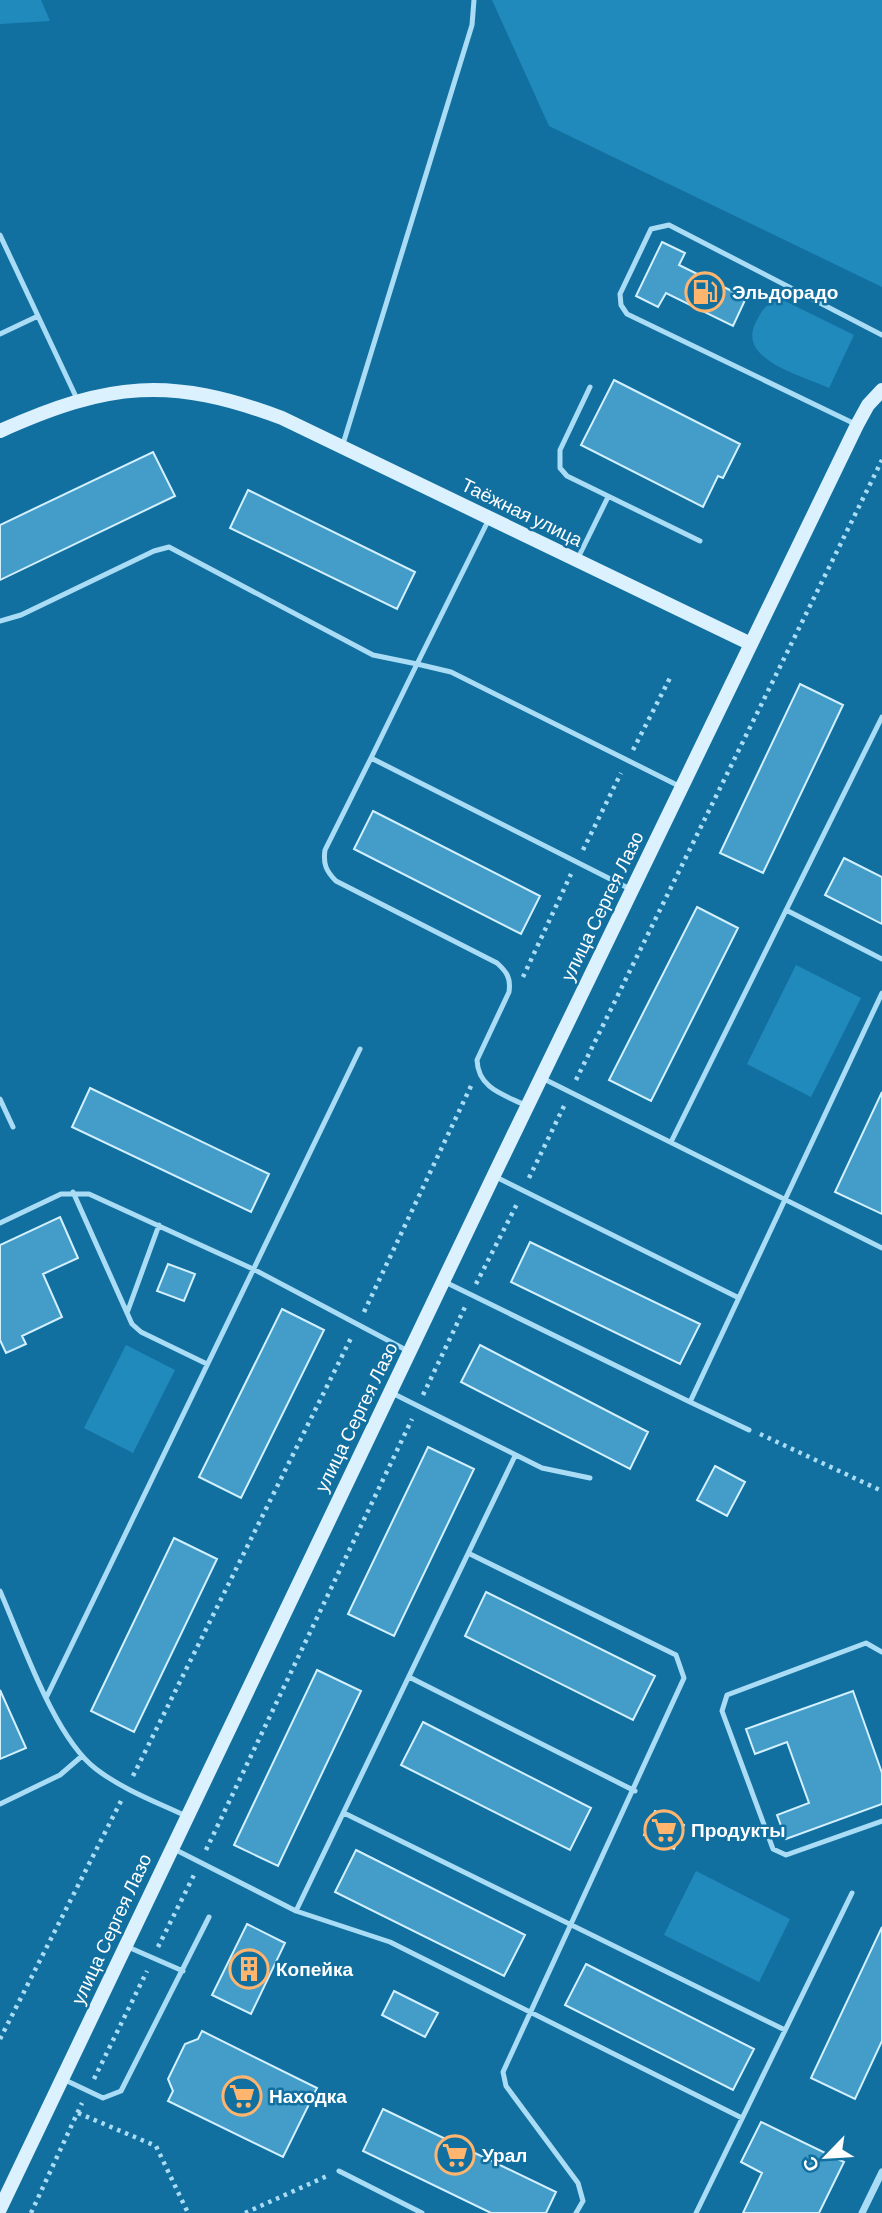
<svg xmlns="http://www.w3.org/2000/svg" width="882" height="2213" font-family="Barlow,sans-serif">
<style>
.green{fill:#218abd}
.building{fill:#449dc9;stroke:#d3f0fe;stroke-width:2}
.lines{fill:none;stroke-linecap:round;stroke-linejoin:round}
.path{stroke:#aaddf5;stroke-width:4.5;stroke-dasharray:3.5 5;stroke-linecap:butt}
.lane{stroke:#aaddf5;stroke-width:5}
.street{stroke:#aaddf5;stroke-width:7}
.secondary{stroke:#dbf1fd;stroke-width:14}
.labels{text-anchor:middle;stroke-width:5;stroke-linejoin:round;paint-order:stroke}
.poi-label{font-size:19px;font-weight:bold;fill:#fff;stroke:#1270a0;text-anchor:start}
.street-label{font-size:19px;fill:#fff;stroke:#1270a0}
</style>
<rect width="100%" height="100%" fill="#1270a0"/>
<!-- green -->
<path class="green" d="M 0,0 L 41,0 L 50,21 L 0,24 Z
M 492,0 L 882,0 L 882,287 L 549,126 Z
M 777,301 L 785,301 L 854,335 L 829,388 C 803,376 738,360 755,324 C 761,312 764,305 777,301 Z
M 796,965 L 861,998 L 811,1097 L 747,1064 Z
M 126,1345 L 175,1370 L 133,1453 L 84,1428 Z
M 696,1871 L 790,1919 L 759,1982 L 664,1935 Z"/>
<!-- building -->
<path class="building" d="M 662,242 L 685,253 L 679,265 L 746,298 L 733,326 L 666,293 L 658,307 L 636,296 Z
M 614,380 L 740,444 L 723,478 L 718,476 L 703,507 L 581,445 Z
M 153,452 L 175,496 L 0,580 L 0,525 Z
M 248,490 L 415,572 L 397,609 L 230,528 Z
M 800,684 L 843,705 L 763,873 L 720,853 Z
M 373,811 L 540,896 L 521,934 L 354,849 Z
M 844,858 L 882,877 L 882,924 L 825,895 Z
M 697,907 L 738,928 L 651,1101 L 609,1080 Z
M 90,1088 L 269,1174 L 251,1212 L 72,1127 Z
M 882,1092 L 882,1214 L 835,1192 Z
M 60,1217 L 78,1258 L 43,1274 L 62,1317 L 22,1336 L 26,1344 L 6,1353 L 0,1340 L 0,1245 Z
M 530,1242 L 700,1324 L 680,1364 L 511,1282 Z
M 168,1264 L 195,1274 L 184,1301 L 157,1291 Z
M 282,1309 L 324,1330 L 241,1498 L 199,1477 Z
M 480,1345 L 648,1432 L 630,1469 L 461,1382 Z
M 428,1447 L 474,1469 L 394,1636 L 348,1614 Z
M 715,1466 L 745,1482 L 727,1516 L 697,1500 Z
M 174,1538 L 217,1559 L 134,1732 L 91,1711 Z
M 486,1592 L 655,1676 L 633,1720 L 465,1636 Z
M 317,1670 L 361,1691 L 278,1866 L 234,1845 Z
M 0,1690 L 26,1748 L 0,1759 Z
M 853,1691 L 882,1773 L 882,1804 L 786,1839 L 777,1815 L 809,1803 L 787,1742 L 755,1754 L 746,1729 Z
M 423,1722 L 591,1808 L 570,1850 L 401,1765 Z
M 655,1811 L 684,1825 L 674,1849 L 644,1835 Z
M 356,1850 L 525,1935 L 504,1976 L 335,1892 Z
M 247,1924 L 285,1943 L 251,2014 L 212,1995 Z
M 882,1927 L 882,2041 L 855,2099 L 811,2078 Z
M 586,1964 L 754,2049 L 733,2090 L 565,2005 Z
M 394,1991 L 438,2013 L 425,2037 L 382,2015 Z
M 202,2031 L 317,2088 L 283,2157 L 168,2101 L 173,2091 L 168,2079 L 185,2044 L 198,2039 Z
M 383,2109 L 556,2192 L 546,2213 L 491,2213 L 363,2151 Z
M 761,2122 L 844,2162 L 819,2213 L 743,2213 L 762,2173 L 741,2162 Z"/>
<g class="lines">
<!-- path -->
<path class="path" d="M 633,750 L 671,676
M 583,850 L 621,773
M 523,977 L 571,874
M 576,1080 L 882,460
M 529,1178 L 565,1104
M 476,1284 L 518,1202
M 364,1312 L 471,1086
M 423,1395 L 466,1305
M 760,1434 L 882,1491
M 133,1776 L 352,1336
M 206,1850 L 412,1419
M 158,1947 L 195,1873
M 0,2039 L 122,1799
M 94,2079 L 147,1971
M 78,2113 L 156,2146 L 188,2213
M 31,2213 L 82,2103
M 245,2213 L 327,2176"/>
<!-- lane -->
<path class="lane" d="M 0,235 L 38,316
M 0,334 L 38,316 L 78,401
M 590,387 L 560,450 L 560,468 L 567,476 L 700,541
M 855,424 L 627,314 L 621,305 L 620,294 L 651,229 L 669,225 L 882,335
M 343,444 L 472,25 L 474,0
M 488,521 L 417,664 L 451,672 L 681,787
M 577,560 L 608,497
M 0,621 L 21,615 L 154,551 L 169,547 L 373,655 L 417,664 L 371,758 L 632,890
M 371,758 L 325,850 C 323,864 326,871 336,881 L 497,963 C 507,972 511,978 509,992 L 477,1060 C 478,1089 505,1095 527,1106
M 786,910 L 882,959
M 544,1079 L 882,1248
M 0,1099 L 13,1127
M 671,1142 L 882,717
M 494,1176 L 739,1298
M 73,1192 L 132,1324 L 141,1332 L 207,1364
M 0,1223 L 61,1194 L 89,1194 L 253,1269 L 408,1351
M 443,1281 L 690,1402 L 882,993
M 127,1313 L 159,1225
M 392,1393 L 542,1468 L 590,1478
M 690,1402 L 749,1430
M 470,1554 L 676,1655 L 684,1678 L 503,2072 L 506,2086 L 578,2183 L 583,2201 L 576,2213
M 0,1591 C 22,1641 54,1737 96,1769 C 122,1789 156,1802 186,1816
M 882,1652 L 866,1643 L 727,1695 L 722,1711 L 773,1849 L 786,1855 L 882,1821
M 409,1677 L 635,1791
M 47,1696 L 360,1049
M 0,1804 L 60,1775 L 82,1756
M 344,1813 L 785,2030
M 174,1849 L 296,1911 L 390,1942 L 742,2118
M 296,1911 L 515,1456
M 128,1947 L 183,1971
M 65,2080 L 103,2098 L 121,2091 L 209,1917
M 339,2171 L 422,2213
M 696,2213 L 852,1893"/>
<!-- street -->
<path class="street" d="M 862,2213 L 882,2172"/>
<!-- secondary -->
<path class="secondary" d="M 0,431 C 109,382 170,376 282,418 L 751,644
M 0,2209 L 494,1175 L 857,425 L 868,405 L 882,390"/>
</g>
<!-- icons -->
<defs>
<g id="fuel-ring" transform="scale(2.0125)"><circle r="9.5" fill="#1270a0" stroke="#ffb56e" stroke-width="1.5"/><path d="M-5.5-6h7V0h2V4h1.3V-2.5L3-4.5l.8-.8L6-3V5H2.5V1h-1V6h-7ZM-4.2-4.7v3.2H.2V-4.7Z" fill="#ffb56e"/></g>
<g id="supermarket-ring" transform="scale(2.0125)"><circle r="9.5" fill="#1270a0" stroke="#ffb56e" stroke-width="1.5"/><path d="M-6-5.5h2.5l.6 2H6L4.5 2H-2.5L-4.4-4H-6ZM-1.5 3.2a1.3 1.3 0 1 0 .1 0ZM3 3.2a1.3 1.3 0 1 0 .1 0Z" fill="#ffb56e"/></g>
<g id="building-ring" transform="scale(2.0125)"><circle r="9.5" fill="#1270a0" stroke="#ffb56e" stroke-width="1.5"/><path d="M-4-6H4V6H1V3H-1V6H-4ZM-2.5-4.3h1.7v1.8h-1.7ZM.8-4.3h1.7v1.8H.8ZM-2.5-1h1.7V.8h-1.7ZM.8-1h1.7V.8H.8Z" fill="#ffb56e"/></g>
</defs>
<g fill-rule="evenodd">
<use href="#fuel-ring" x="705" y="292"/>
<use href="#supermarket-ring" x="664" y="1830"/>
<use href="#building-ring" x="249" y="1969"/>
<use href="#supermarket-ring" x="242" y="2096"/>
<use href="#supermarket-ring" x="455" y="2155"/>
</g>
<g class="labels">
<!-- poi labels -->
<g class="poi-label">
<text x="732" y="299">Эльдорадо</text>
<text x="691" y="1837">Продукты</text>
<text x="276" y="1976">Копейка</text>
<text x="269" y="2103">Находка</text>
<text x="482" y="2162">Урал</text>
</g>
<!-- street labels -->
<g class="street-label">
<text transform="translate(522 512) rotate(26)" y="7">Таёжная улица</text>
<text transform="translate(602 906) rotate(-64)" y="7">улица Сергея Лазо</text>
<text transform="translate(356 1417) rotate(-64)" y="7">улица Сергея Лазо</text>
<text transform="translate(111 1929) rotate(-65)" y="7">улица Сергея Лазо</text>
</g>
</g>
<!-- north arrow -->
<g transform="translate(826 2157) rotate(245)" stroke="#1270a0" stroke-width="5" paint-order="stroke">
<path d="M0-5L12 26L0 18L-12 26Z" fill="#ffffff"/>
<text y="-10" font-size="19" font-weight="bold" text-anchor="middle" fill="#ffffff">С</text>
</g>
</svg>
